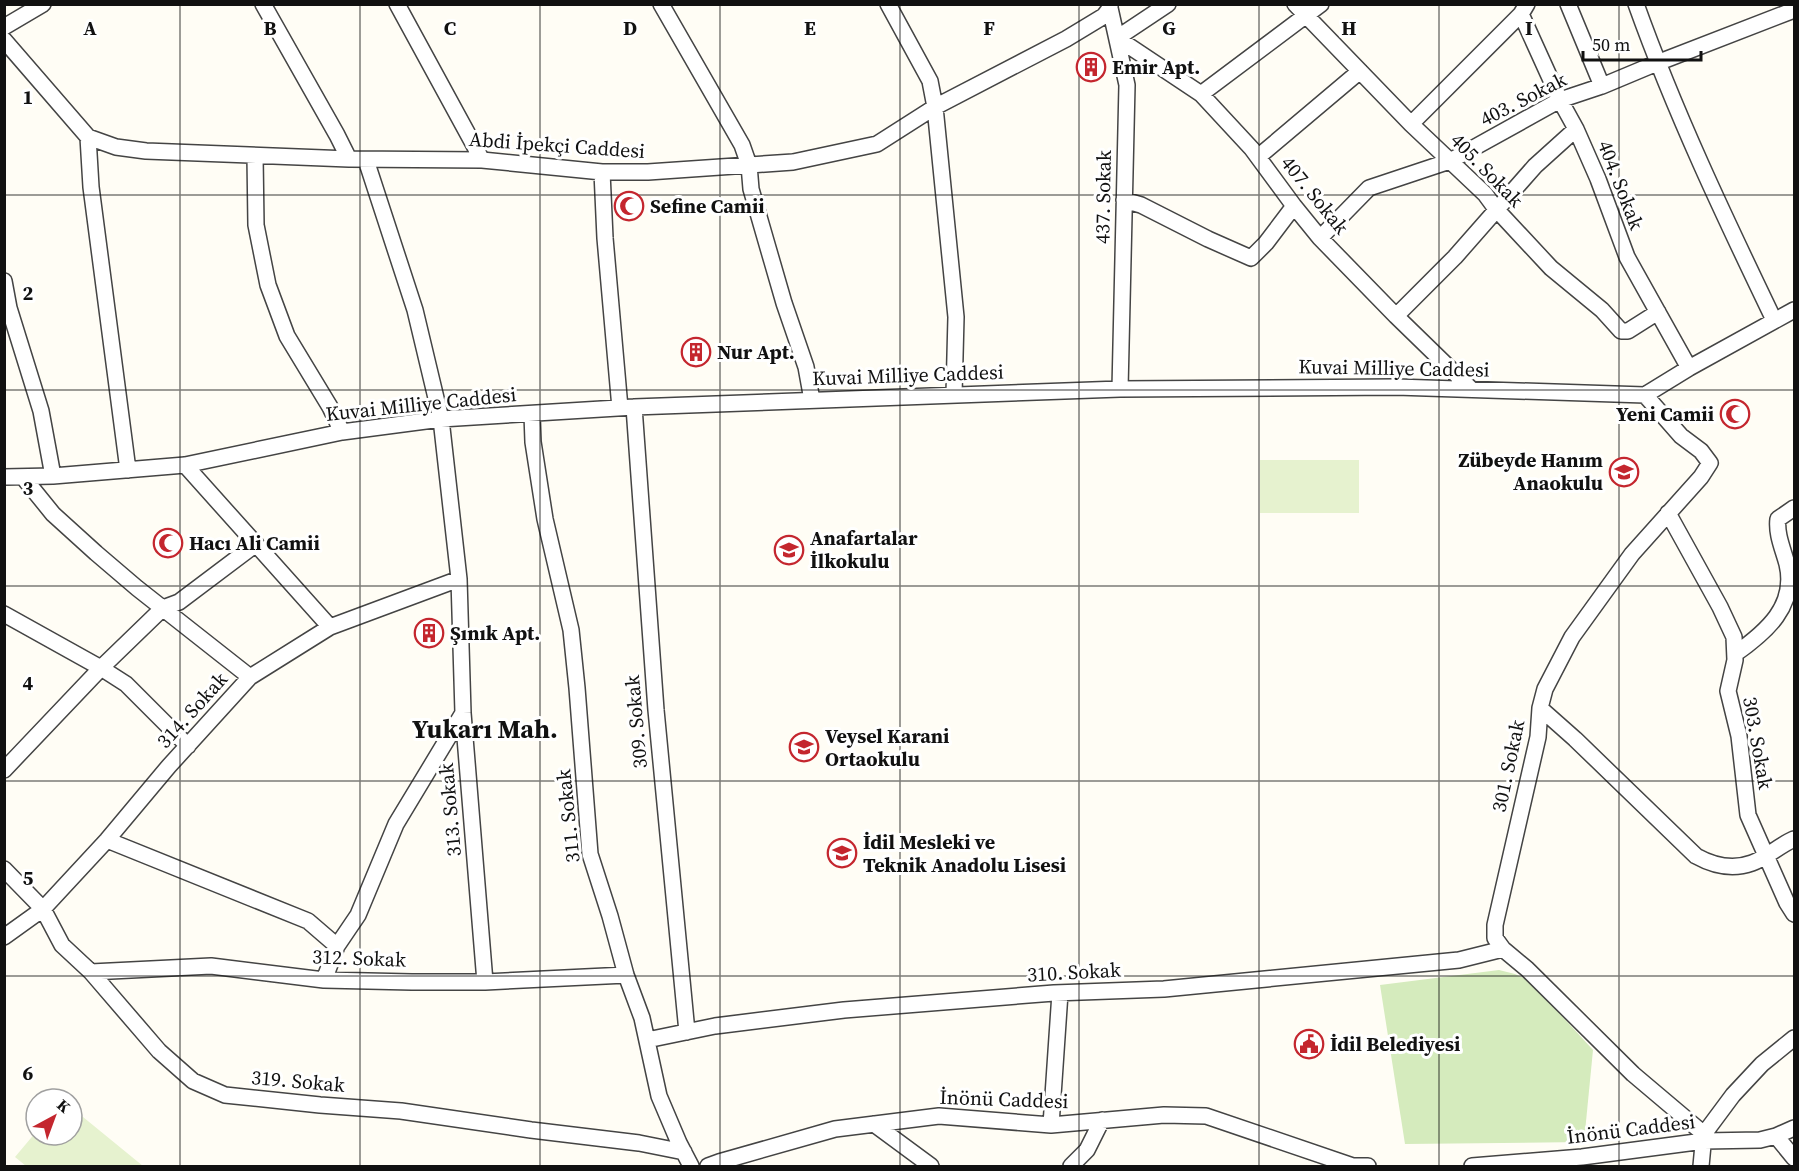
<svg xmlns="http://www.w3.org/2000/svg" width="1799" height="1171" font-family="'Source Serif 4',serif">
<style>
.green{fill:#d5ebbd}
.pitch{fill:#e6f2cf}
.lines{fill:none;stroke-linecap:round;stroke-linejoin:round}
.minor-casing{stroke:#444;stroke-width:18}
.minor{stroke:#fff;stroke-width:15}
.grid{fill:none;stroke:#111;stroke-width:1.5;stroke-opacity:0.55}
.labels{text-anchor:middle;stroke-width:6;stroke-linejoin:round;paint-order:stroke}
.poi-label{font-size:20px;font-weight:bold;fill:#111;stroke:#fff;text-anchor:start}
.street-label{font-size:20px;fill:#111;stroke:#fff}
.district-label{font-size:26px;font-weight:bold;fill:#111;stroke:#fff}
.grid-label{font-size:20px;text-anchor:middle;font-weight:bold;fill:#111;stroke:#fff;stroke-width:6;stroke-linejoin:round;paint-order:stroke}
</style>
<rect width="100%" height="100%" fill="#fffdf5"/>
<!-- green -->
<path class="green" d="M 1499,970 L 1515,974 L 1530,981 L 1593,1050 L 1584,1142 L 1405,1144 L 1380,985 Z"/>
<!-- pitch -->
<path class="pitch" d="M 1260,460 L 1359,460 L 1359,513 L 1260,513 Z
M 72,1108 L 143,1166 L 26,1166 L 15,1157 L 36,1132 L 36,1135 L 72,1135 Z"/>
<g class="lines">
<!-- minor casing -->
<g class="minor-casing">
<path id="minor" d="M 263,4 L 337,135 L 349,159
M 397,4 L 482,160
M 661,4 L 742,145 L 749,165 L 751,189 L 784,303 L 806,367 L 812,400
M 888,4 L 930,81 L 935,107 L 956,317 L 954,394
M 1168,4 L 1117,38 L 1201,94 L 1252,149 L 1294,206 L 1320,238 L 1396,316 L 1471,389
M 1295,4 L 1411,124 L 1485,194 L 1496,209 L 1551,268 L 1602,310 L 1621,331 L 1628,331 L 1658,312
M 1568,4 L 1602,86
M 1636,4 C 1675,113 1724,216 1774,320
M 1110,8 L 1127,85 L 1120,389
M 1521,14 L 1560,100 L 1576,129 L 1598,179 L 1627,257 L 1689,368
M 4,27 L 43,4
M 4,40 L 88,137 L 116,147 L 146,151 L 349,159 L 482,160 L 602,172 L 648,172 L 793,162 L 877,144 L 935,107 L 1066,39 L 1104,16 L 1110,8 L 1110,4
M 1201,94 L 1321,4
M 1411,124 L 1521,14 L 1527,4
M 88,137 L 91,187 L 128,470
M 255,156 L 256,225 L 268,285 L 287,336 L 330,407 L 342,432
M 1258,157 L 1360,71
M 366,160 L 415,310 L 441,419 L 459,579 L 463,713 L 485,982
M 602,172 L 605,238 L 620,408
M 1124,200 L 1141,205 L 1208,239 L 1251,258 L 1266,243 L 1294,206
M 1320,238 L 1369,188 L 1450,161 L 1560,100 L 1602,86 L 1657,63 L 1794,10
M 4,281 L 9,308 L 41,411 L 53,476
M 1396,316 L 1455,257 L 1535,166 L 1576,129
M 1645,395 L 1681,436 L 1701,451 L 1710,463 L 1701,477 L 1632,554 L 1572,637 L 1545,689 L 1540,708 L 1538,737 L 1495,925 L 1495,938 L 1503,949 L 1527,969 L 1633,1074 L 1704,1134
M 634,407 L 656,710 L 687,1032
M 532,414 L 533,442 L 545,519 L 571,630 L 577,688 L 590,854 L 610,916 L 626,975 L 642,1018 L 659,1096 L 679,1143 L 691,1166
M 185,465 L 330,627
M 4,477 L 53,476 L 185,465 L 342,432 L 441,419 L 634,407 L 1120,389 L 1396,387 L 1645,395 L 1689,368 L 1794,310
M 23,477 L 53,514 L 96,553 L 137,588 L 250,677
M 1668,513 L 1720,607 L 1734,637 L 1735,660 L 1728,691 L 1739,736 L 1748,815 L 1787,903 L 1794,914
M 4,614 L 101,668 L 126,684 L 188,746
M 1735,654 C 1766,632 1797,606 1787,564 C 1783,549 1776,534 1778,519 L 1794,508
M 1540,708 L 1575,739 L 1696,856 C 1714,866 1733,870 1752,863 C 1766,858 1780,845 1794,839
M 4,770 L 101,668 L 163,608 L 179,602 L 256,544
M 107,840 L 308,921 L 337,946
M 4,869 L 43,909 L 62,945 L 91,972 L 159,1051 L 193,1081 L 225,1095 L 320,1105 L 401,1111 L 531,1130 L 639,1143 L 684,1152
M 4,937 L 43,909 L 107,840 L 169,766 L 250,677 L 330,627 L 459,579
M 91,972 L 211,966 L 324,980 L 412,982 L 485,982 L 626,975
M 324,980 L 337,946 L 358,915 L 396,824 L 463,713
M 647,1040 L 715,1026 L 844,1010 L 1054,993 L 1164,989 L 1459,960 L 1503,949
M 874,1124 L 931,1166
M 1051,1125 L 1060,993
M 1776,1136 L 1794,1158
M 708,1166 L 719,1162 L 835,1129 L 939,1116 L 1051,1125 L 1164,1115 L 1206,1116 L 1353,1166 L 1368,1166
M 1071,1166 L 1087,1150 L 1102,1120
M 1472,1166 L 1582,1157 L 1704,1141 L 1760,1140 L 1776,1136 L 1794,1128
M 1701,1166 L 1704,1134 L 1733,1095 L 1762,1064 L 1794,1038"/>
</g>
<!-- minor -->
<use href="#minor" class="minor"/>
</g>
<!-- grid -->
<path class="grid" d="M 180,4 L 180,1166M 360,4 L 360,1166M 540,4 L 540,1166M 720,4 L 720,1166M 900,4 L 900,1166M 1079,4 L 1079,1166M 1259,4 L 1259,1166M 1439,4 L 1439,1166M 1619,4 L 1619,1166M 4,195 L 1794,195M 4,390 L 1794,390M 4,586 L 1794,586M 4,781 L 1794,781M 4,976 L 1794,976"/>
<!-- icons -->
<defs>
<g id="building-ring" transform="scale(1.5)"><circle r="9.5" fill="#fff" stroke="#c4262e" stroke-width="1.5"/><path d="M-4-6H4V6H1V3H-1V6H-4ZM-2.5-4.3h1.7v1.8h-1.7ZM.8-4.3h1.7v1.8H.8ZM-2.5-1h1.7V.8h-1.7ZM.8-1h1.7V.8H.8Z" fill="#c4262e"/></g>
<g id="mosque-ring" transform="scale(1.5)"><circle r="9.5" fill="#fff" stroke="#c4262e" stroke-width="1.5"/><path d="M3.5-4.9A6 6 0 1 0 3.5 4.9A5 5 0 1 1 3.5-4.9Z" fill="#c4262e"/></g>
<g id="school-ring" transform="scale(1.5)"><circle r="9.5" fill="#fff" stroke="#c4262e" stroke-width="1.5"/><path d="M0-5L7-2L0 1L-7-2ZM-4 1L0 2.5L4 1V4Q0 6-4 4Z" fill="#c4262e"/></g>
<g id="civic-ring" transform="scale(1.5)"><circle r="9.5" fill="#fff" stroke="#c4262e" stroke-width="1.5"/><path d="M-.6-6.5H3V-4.5H.6V-3L4-1V1h2V6H-6V1h2V-1L-.6-3ZM-1.2 2.5V6h2.4V2.5Z" fill="#c4262e"/></g>
</defs>
<g fill-rule="evenodd">
<use href="#building-ring" x="1091" y="67"/>
<use href="#mosque-ring" x="629" y="206"/>
<use href="#building-ring" x="696" y="352"/>
<use href="#mosque-ring" x="1735" y="414"/>
<use href="#school-ring" x="1624" y="472"/>
<use href="#mosque-ring" x="168" y="543"/>
<use href="#school-ring" x="789" y="550"/>
<use href="#building-ring" x="429" y="633"/>
<use href="#school-ring" x="804" y="747"/>
<use href="#school-ring" x="842" y="853"/>
<use href="#civic-ring" x="1309" y="1044"/>
</g>
<g class="labels">
<!-- poi labels -->
<g class="poi-label">
<text x="1112" y="74">Emir Apt.</text>
<text x="650" y="213">Sefine Camii</text>
<text x="717" y="359">Nur Apt.</text>
<text x="1714" y="421" text-anchor="end">Yeni Camii</text>
<text x="1603" y="467" text-anchor="end">Zübeyde Hanım<tspan x="1603" dy="23">Anaokulu</tspan></text>
<text x="810" y="545">Anafartalar<tspan x="810" dy="23">İlkokulu</tspan></text>
<text x="189" y="550">Hacı Ali Camii</text>
<text x="450" y="640">Şınık Apt.</text>
<text x="825" y="743">Veysel Karani<tspan x="825" dy="23">Ortaokulu</tspan></text>
<text x="863" y="849">İdil Mesleki ve<tspan x="863" dy="23">Teknik Anadolu Lisesi</tspan></text>
<text x="1330" y="1051">İdil Belediyesi</text>
</g>
<!-- street labels -->
<g class="street-label">
<text transform="translate(1523 99) rotate(-27)" y="7">403. Sokak</text>
<text transform="translate(557 145) rotate(4)" y="7">Abdi İpekçi Caddesi</text>
<text transform="translate(1487 170) rotate(46)" y="7">405. Sokak</text>
<text transform="translate(1621 185) rotate(69)" y="7">404. Sokak</text>
<text transform="translate(1315 195) rotate(51)" y="7">407. Sokak</text>
<text transform="translate(1103 197) rotate(-89)" y="7">437. Sokak</text>
<text transform="translate(1394 368) rotate(1)" y="7">Kuvai Milliye Caddesi</text>
<text transform="translate(908 375) rotate(-2)" y="7">Kuvai Milliye Caddesi</text>
<text transform="translate(421 404) rotate(-6)" y="7">Kuvai Milliye Caddesi</text>
<text transform="translate(192 710) rotate(-48)" y="7">314. Sokak</text>
<text transform="translate(636 722) rotate(-95)" y="7">309. Sokak</text>
<text transform="translate(1758 743) rotate(80)" y="7">303. Sokak</text>
<text transform="translate(1508 766) rotate(-78)" y="7">301. Sokak</text>
<text transform="translate(450 810) rotate(-95)" y="7">313. Sokak</text>
<text transform="translate(568 816) rotate(-96)" y="7">311. Sokak</text>
<text transform="translate(359 958) rotate(2)" y="7">312. Sokak</text>
<text transform="translate(1074 972) rotate(-3)" y="7">310. Sokak</text>
<text transform="translate(298 1081) rotate(5)" y="7">319. Sokak</text>
<text transform="translate(1004 1099) rotate(2)" y="7">İnönü Caddesi</text>
<text transform="translate(1631 1129) rotate(-7)" y="7">İnönü Caddesi</text>
</g>
<!-- district labels -->
<g class="district-label">
<text x="485" y="738">Yukarı Mah.</text>
</g>
</g>
<g class="grid-label">
<text x="90" y="35">A</text>
<text x="270" y="35">B</text>
<text x="450" y="35">C</text>
<text x="630" y="35">D</text>
<text x="810" y="35">E</text>
<text x="989" y="35">F</text>
<text x="1169" y="35">G</text>
<text x="1349" y="35">H</text>
<text x="1529" y="35">I</text>
<text x="28" y="104">1</text>
<text x="28" y="300">2</text>
<text x="28" y="495">3</text>
<text x="28" y="690">4</text>
<text x="28" y="885">5</text>
<text x="28" y="1080">6</text>
</g>
<!-- border -->
<rect width="1799" height="1171" fill="none" stroke="#111111" stroke-width="12"/>
<!-- north arrow -->
<g transform="translate(54 1117) rotate(41)"><circle r="28" fill="#ffffff" stroke="#a0a0a0" stroke-width="1.5"/>
<path d="M0-4.5L10 22L0 15L-10 22Z" fill="#c4262e"/>
<text y="-9" font-size="16" font-weight="bold" text-anchor="middle" fill="#111111">K</text>
</g>
<!-- scale -->
<path d="M1583 51v9h118v-9" fill="none" stroke="#111111" stroke-width="3"/>
<text x="1592" y="51" font-size="18" fill="#111111" stroke="#ffffff" stroke-width="4.5" paint-order="stroke">50 m</text>
</svg>
